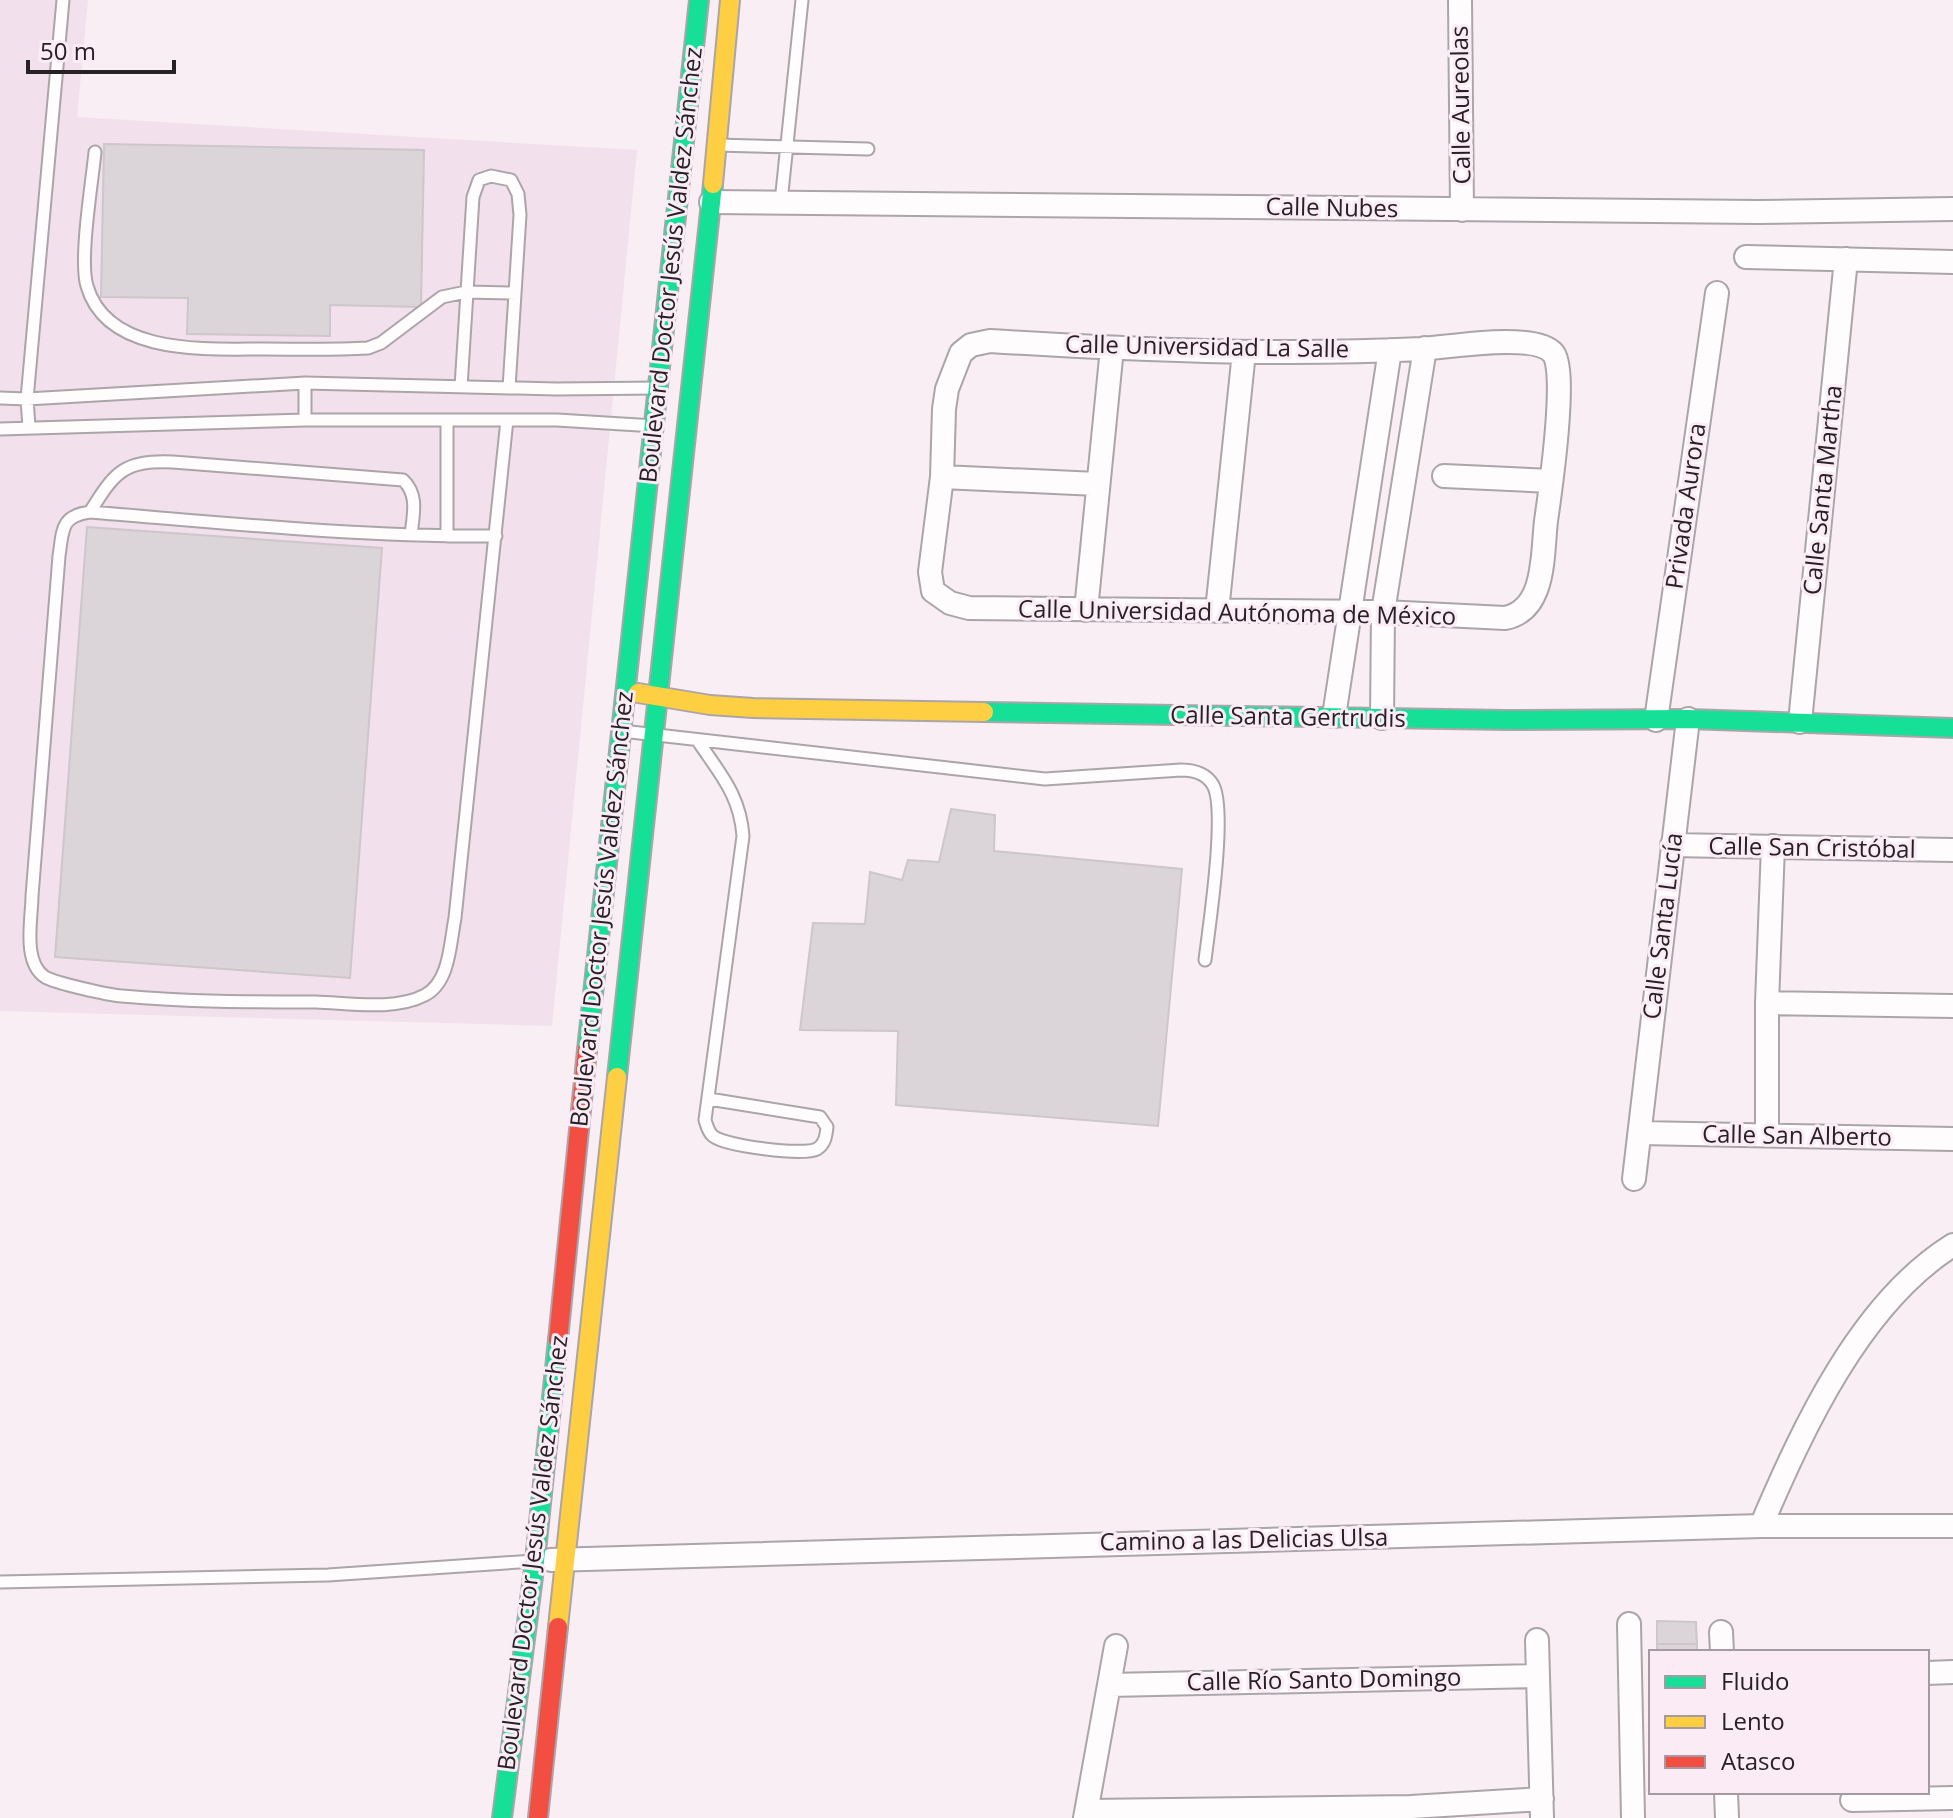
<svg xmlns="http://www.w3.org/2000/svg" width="1953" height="1818" font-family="'Open Sans',sans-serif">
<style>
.built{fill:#f2e1ec}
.building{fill:#dbd4d8;stroke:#cdc6ca;stroke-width:2}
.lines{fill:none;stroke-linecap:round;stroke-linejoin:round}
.lane-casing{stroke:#aba4a9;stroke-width:15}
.street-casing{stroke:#aba4a9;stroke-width:26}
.fast-casing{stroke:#aba4a9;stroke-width:22}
.slow-casing{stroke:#aba4a9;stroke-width:22}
.jam-casing{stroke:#aba4a9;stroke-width:22}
.lane{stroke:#fefcfd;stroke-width:11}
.street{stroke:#fefcfd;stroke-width:22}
.fast{stroke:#16e098;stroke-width:18}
.slow{stroke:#ffcf43;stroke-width:18}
.jam{stroke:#f24e42;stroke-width:18}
.labels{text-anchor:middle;stroke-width:6;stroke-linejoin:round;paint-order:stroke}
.street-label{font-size:24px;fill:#272125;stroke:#fbebf5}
</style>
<rect width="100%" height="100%" fill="#f8eef4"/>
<!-- built -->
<path class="built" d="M 0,0 L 88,0 L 77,117 L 637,150 L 552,1026 L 0,1011 Z"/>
<!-- building -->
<path class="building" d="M 104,144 L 424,150 L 421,307 L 330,305 L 330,336 L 187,334 L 188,298 L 101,297 Z
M 87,527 L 382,548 L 350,978 L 55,957 Z
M 951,809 L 995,815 L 994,851 L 1182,869 L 1158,1126 L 896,1105 L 898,1031 L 800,1030 L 813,923 L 865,924 L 870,872 L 902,880 L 908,860 L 939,862 Z
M 1657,1621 L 1696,1622 L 1697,1644 L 1657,1644 Z
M 1657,1644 L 1697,1644 L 1697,1652 L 1657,1652 Z"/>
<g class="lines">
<!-- lane casing -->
<g class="lane-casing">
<path id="lane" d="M 716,145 L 868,149
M 95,152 C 92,183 79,260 87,286 C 107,356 208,349 264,349 C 299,349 333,350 368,348 L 381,343 L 442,297 L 466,292 L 515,293
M 781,202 L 802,0
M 461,387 L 473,197 L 479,180 L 491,176 L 511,180 L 518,194 L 520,215 L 509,388
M 0,398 L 27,399 L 305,383 L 556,389 L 659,388
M 305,420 L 305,383
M 29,427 L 27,399 L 63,0
M 0,429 L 305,420 L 557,420 L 655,426
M 90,512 C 115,472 123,460 173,462 L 403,480 C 419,495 413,515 411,535
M 447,536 L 447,420
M 496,536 C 360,537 225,523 90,512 C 60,516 63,531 59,556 L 32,896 C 32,918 22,962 45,977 C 55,983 108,995 122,996 C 186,1002 252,1002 316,1002 C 349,1003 395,1011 425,995 C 450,982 450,943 455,918 L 507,420
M 622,731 L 1045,779 L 1181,770 C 1194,770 1206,773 1213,785 C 1227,810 1209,927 1205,960
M 698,741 C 720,774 740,795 743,836 L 705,1120 C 707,1126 708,1132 713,1136 C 725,1146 803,1156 817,1149 C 825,1144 826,1136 827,1127 L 820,1117 L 709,1099
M 0,1582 L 328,1575 L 534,1561"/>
</g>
<!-- street casing -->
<g class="street-casing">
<path id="street" d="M 1460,0 L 1462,210
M 711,202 L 1758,212 L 1953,209
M 1746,257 L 1953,262
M 990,341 C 1134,350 1278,356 1422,349 C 1449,347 1535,332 1553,353 C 1568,370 1550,493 1546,521 C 1542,555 1546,610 1505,618 L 1383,612 L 969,608 L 950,603 L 933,591 L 930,572 L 942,477 L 944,409 L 947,389 L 961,353 L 971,345 Z
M 1444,476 L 1551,481
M 942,477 L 1097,484
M 1086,610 L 1112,348
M 1217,611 L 1244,352
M 1334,716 L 1390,350
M 1382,718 L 1383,612 L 1425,348
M 1656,720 L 1717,293
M 1800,722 L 1846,259
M 1672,845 L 1953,850
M 1767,1003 L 1953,1006
M 1641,1133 L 1953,1139
M 1767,1135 L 1767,1003 L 1773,846
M 1634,1179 L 1688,719
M 1761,1526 C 1803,1428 1860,1303 1953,1245
M 551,1560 L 1761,1526 L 1953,1526
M 1629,1624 L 1633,1818
M 1721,1632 L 1722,1652
M 1537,1640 L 1542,1818
M 1927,1673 L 1953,1672
M 1110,1685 L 1538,1676
M 1726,1792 L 1727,1818
M 1852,1800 L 1953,1798
M 1088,1811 L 1411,1807 L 1542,1799
M 1085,1818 L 1116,1646"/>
</g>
<!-- fast casing -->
<g class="fast-casing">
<path id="fast" d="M 984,712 L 1508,720 L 1688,719 L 1953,728
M 587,1050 C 623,700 664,350 699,0
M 617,1077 L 713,184
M 502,1818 L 535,1561 L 558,1340"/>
</g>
<!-- slow casing -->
<g class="slow-casing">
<path id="slow" d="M 713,184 L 730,0
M 638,693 L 710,705 L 753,708 L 984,712
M 558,1627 L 617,1077"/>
</g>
<!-- jam casing -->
<g class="jam-casing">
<path id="jam" d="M 558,1340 L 587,1050
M 538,1818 L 558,1627"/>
</g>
<!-- lane -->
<use href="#lane" class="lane"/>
<!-- street -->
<use href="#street" class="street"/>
<!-- fast -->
<use href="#fast" class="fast"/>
<!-- slow -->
<use href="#slow" class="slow"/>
<!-- jam -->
<use href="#jam" class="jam"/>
</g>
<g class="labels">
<!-- street labels -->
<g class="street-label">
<text transform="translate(1461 105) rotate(-91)" y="8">Calle Aureolas</text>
<text transform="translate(1332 208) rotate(1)" y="8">Calle Nubes</text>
<text transform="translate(671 265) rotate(-84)" y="8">Boulevard Doctor Jesús Valdez Sánchez</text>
<text transform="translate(1207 347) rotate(1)" y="8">Calle Universidad La Salle</text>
<text transform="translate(1823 490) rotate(-84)" y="8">Calle Santa Martha</text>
<text transform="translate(1686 506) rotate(-82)" y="8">Privada Aurora</text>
<text transform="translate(1237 613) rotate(1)" y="8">Calle Universidad Autónoma de México</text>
<text transform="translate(1288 717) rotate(1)" y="8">Calle Santa Gertrudis</text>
<text transform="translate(1812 848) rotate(1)" y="8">Calle San Cristóbal</text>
<text transform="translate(602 909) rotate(-84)" y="8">Boulevard Doctor Jesús Valdez Sánchez</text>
<text transform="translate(1663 926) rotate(-83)" y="8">Calle Santa Lucía</text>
<text transform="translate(1797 1136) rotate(1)" y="8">Calle San Alberto</text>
<text transform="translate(1244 1540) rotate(-1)" y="8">Camino a las Delicias Ulsa</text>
<text transform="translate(533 1553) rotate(-83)" y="8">Boulevard Doctor Jesús Valdez Sánchez</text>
<text transform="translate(1324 1680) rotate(-1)" y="8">Calle Río Santo Domingo</text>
</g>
</g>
<!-- legend -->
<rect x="1649" y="1650" width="280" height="144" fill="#fbebf5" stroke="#a69aa2" stroke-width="2"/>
<rect x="1665" y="1676" width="40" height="12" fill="#16e098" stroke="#a69aa2" stroke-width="2"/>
<text x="1721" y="1690" font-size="24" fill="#272125">Fluido</text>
<rect x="1665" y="1716" width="40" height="12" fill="#ffcf43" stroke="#a69aa2" stroke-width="2"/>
<text x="1721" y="1730" font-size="24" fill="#272125">Lento</text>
<rect x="1665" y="1756" width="40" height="12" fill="#f24e42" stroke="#a69aa2" stroke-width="2"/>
<text x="1721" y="1770" font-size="24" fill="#272125">Atasco</text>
<!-- scale -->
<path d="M28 60v12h146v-12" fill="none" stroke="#272125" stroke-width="4"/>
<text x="40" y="60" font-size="24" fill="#272125" stroke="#fbebf5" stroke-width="6" paint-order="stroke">50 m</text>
</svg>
